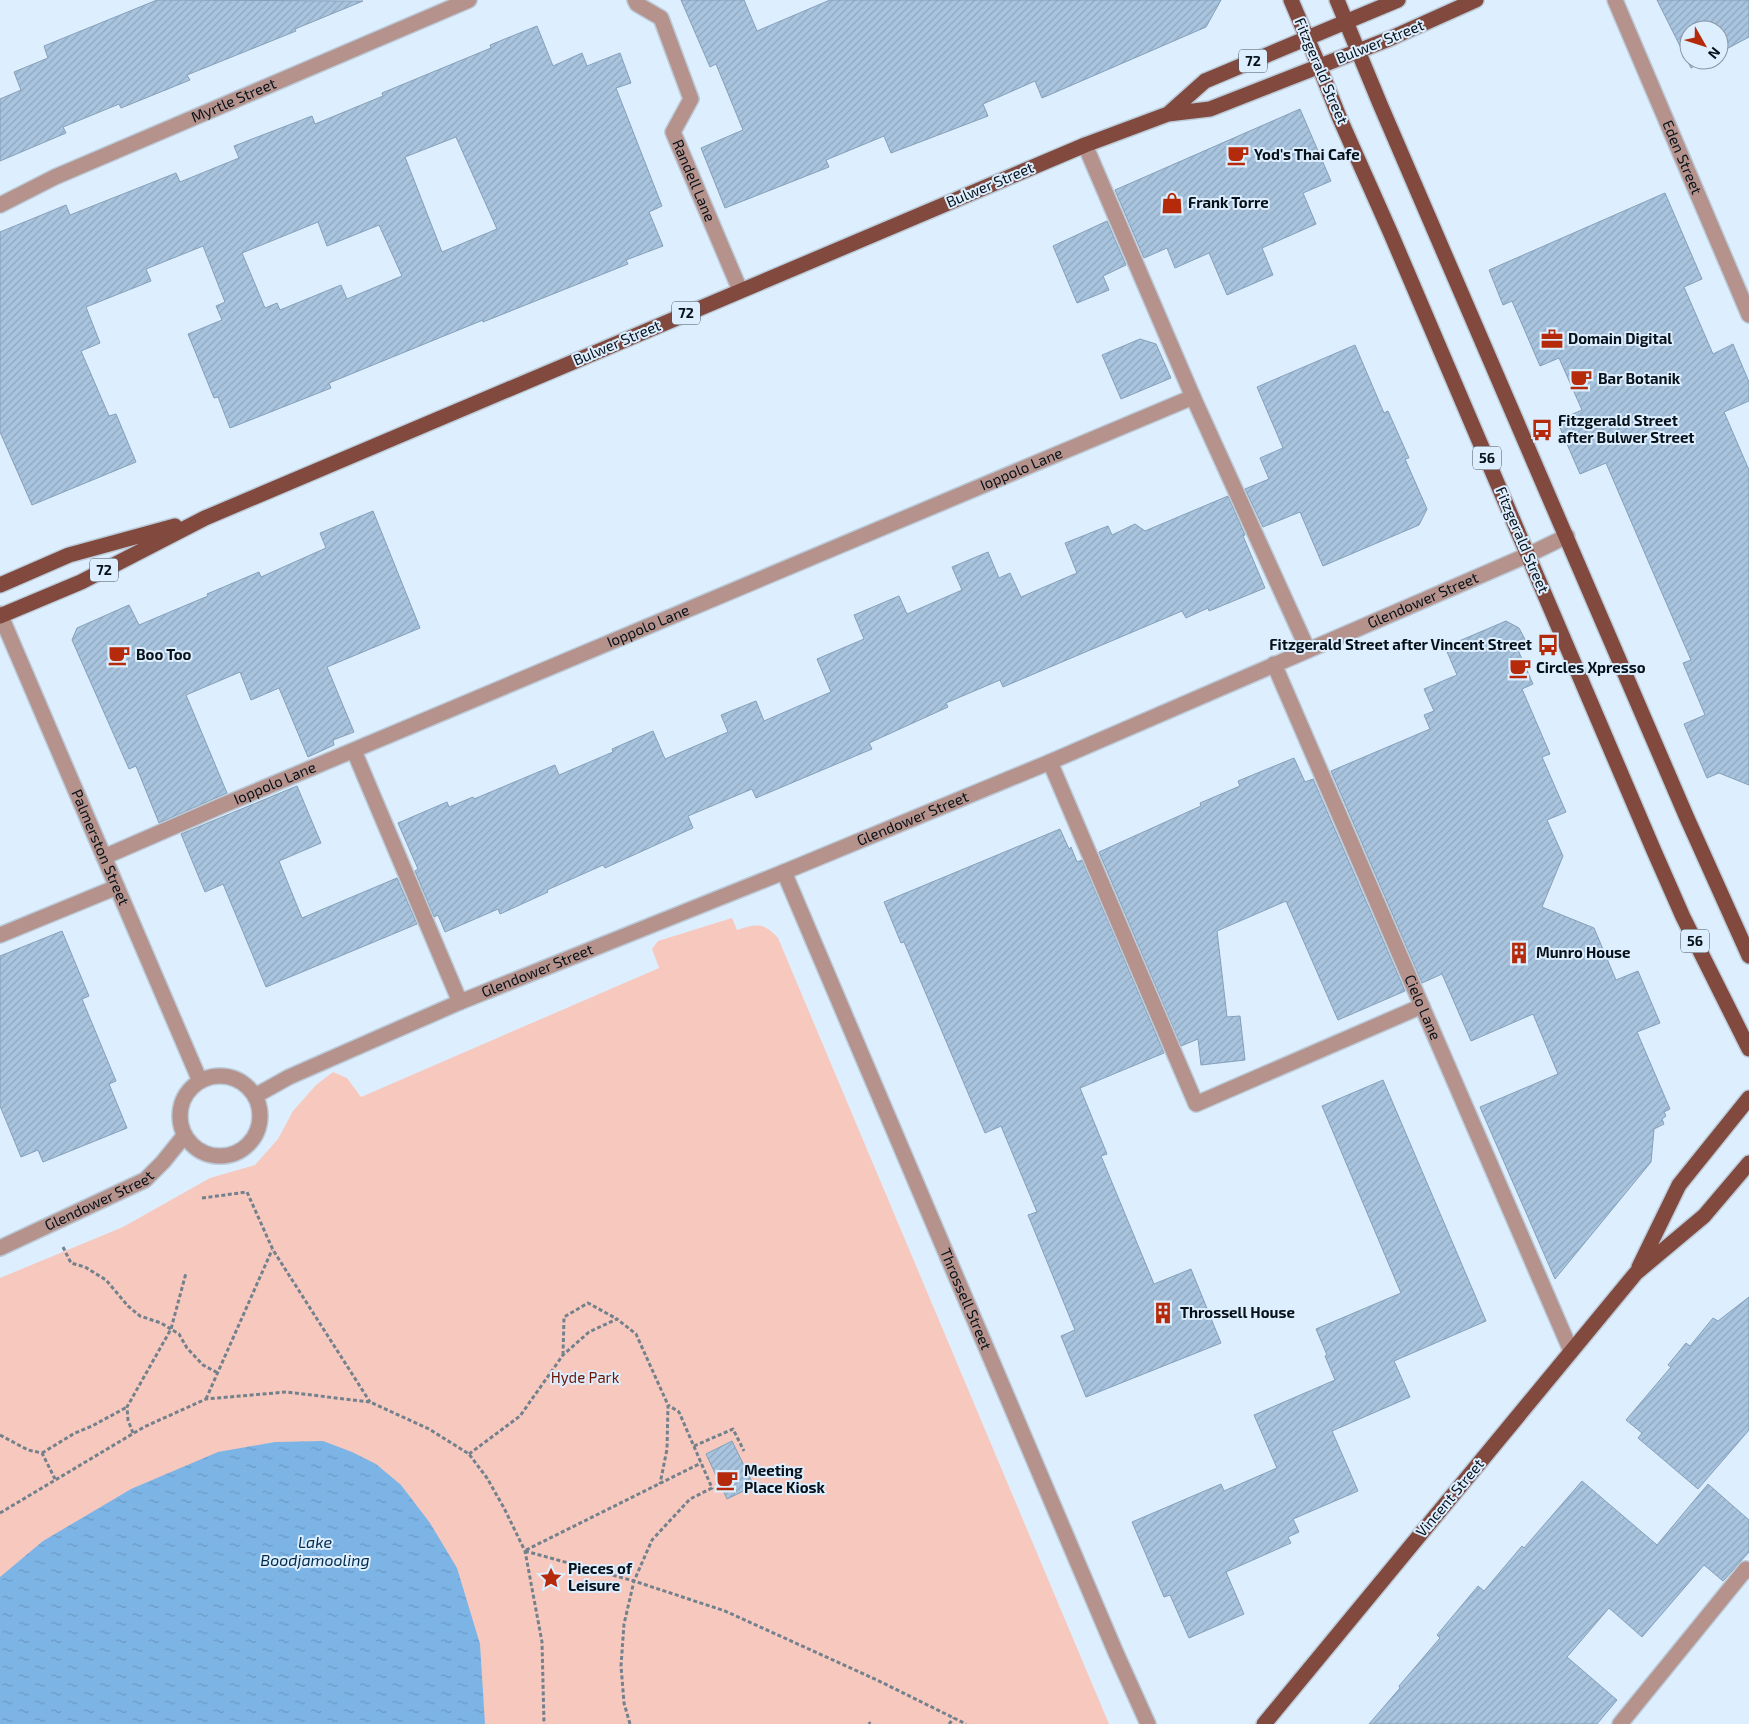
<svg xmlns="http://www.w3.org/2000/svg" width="1749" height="1724" font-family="'Exo 2',sans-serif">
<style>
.green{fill:#f7c9be}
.water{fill:url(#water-ripples)}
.building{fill:url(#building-hatch);stroke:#85a0b9;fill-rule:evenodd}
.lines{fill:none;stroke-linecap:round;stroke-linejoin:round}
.minor-casing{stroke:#bbcbda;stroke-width:18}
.major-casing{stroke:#bbcbda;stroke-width:18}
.path{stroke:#73818d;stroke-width:3;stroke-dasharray:4 2.5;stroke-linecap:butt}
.minor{stroke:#b5938c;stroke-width:15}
.major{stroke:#824a3e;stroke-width:15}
.labels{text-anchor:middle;stroke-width:4;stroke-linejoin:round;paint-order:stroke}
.shield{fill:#ddeefe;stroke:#47535e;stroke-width:1}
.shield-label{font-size:14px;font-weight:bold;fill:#07111a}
.street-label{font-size:15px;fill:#07111a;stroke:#ddeefe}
.poi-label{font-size:15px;font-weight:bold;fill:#07111a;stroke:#ddeefe;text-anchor:start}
.park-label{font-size:15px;fill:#6c1503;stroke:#ddeefe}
.water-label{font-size:16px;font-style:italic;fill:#002b4c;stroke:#ddeefe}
</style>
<defs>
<pattern id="water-ripples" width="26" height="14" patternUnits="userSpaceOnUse" patternTransform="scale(1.25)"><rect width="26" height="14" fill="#7cb4e6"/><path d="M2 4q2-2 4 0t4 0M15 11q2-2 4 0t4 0" fill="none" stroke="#6a9ac5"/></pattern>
<pattern id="building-hatch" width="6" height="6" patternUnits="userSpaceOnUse" patternTransform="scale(1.25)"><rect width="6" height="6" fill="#a8c4de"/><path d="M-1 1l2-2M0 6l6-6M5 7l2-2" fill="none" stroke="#8fa7be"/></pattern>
</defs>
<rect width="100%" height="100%" fill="#ddeefe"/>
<!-- green -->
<path class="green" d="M 732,918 L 737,930 C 756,924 764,922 778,938 L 1109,1724 L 0,1724 L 0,1278 L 123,1227 L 210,1178 L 255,1165 L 278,1139 L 293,1111 L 316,1085 L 333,1072 L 347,1078 L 361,1097 L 659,968 L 652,949 L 658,941 Z"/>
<!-- water -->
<path class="water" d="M 323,1441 L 352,1452 L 376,1464 L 401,1485 L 430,1523 L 457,1568 L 480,1644 L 485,1724 L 0,1724 L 0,1577 L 43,1541 L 131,1489 L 218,1452 L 275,1442 Z"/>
<!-- building -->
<path class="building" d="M 157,0 L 363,1 L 295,29 L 296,31 L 187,75 L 190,80 L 121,108 L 119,104 L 63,127 L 66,133 L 0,161 L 0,99 L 21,90 L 14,72 L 48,58 L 44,46 Z
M 681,0 L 744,0 L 757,31 L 830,0 L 1221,0 L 1206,27 L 1042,98 L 1035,81 L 983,104 L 988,116 L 891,153 L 884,136 L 826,160 L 829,167 L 725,208 L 701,148 L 743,130 L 716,64 L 710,67 Z
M 1657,0 L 1749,0 L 1749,37 L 1719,53 L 1719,30 L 1689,30 L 1689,60 L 1706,60 L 1691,68 Z
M 537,26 L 553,66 L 582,53 L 587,66 L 620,53 L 631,83 L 616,88 L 662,206 L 649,212 L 663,246 L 626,260 L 628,264 L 483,322 L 483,320 L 329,383 L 331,388 L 230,428 L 218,397 L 214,398 L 188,334 L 222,320 L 216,306 L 225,302 L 203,246 L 146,269 L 151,281 L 86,307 L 100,343 L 81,351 L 109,416 L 116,414 L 136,462 L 32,505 L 0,432 L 0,232 L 66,205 L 70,215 L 176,173 L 180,182 L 239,158 L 234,146 L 312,116 L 315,124 L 383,96 L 382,93 L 491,48 L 490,45 ZM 456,137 L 497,229 L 442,252 L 405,157 ZM 318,222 L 327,246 L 379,225 L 402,276 L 347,299 L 341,285 L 280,310 L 277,303 L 265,308 L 242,253 Z
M 1300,109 L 1331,181 L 1303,193 L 1316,224 L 1262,248 L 1273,275 L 1227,295 L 1209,253 L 1175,268 L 1167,248 L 1144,258 L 1115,190 Z
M 1665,193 L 1702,279 L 1684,287 L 1713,354 L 1733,344 L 1749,382 L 1749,401 L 1724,412 L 1749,470 L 1749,785 L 1719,773 L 1707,778 L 1684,724 L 1705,715 L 1683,663 L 1691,660 L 1649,563 L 1606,463 L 1580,474 L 1557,421 L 1582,410 L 1559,358 L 1540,366 L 1512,301 L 1503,305 L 1489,270 Z
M 1107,221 L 1126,265 L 1103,276 L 1109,290 L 1077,303 L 1053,246 Z
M 1140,339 L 1156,344 L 1171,378 L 1121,399 L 1102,355 Z
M 1355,345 L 1384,413 L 1388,411 L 1409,458 L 1405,459 L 1427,509 L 1419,525 L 1323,566 L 1300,512 L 1263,527 L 1245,489 L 1269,479 L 1260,458 L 1283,448 L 1257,387 Z
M 1228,496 L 1245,535 L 1243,536 L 1265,588 L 1209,611 L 1208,608 L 1186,618 L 1182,611 L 1003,687 L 1000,680 L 946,703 L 948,707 L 869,743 L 872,749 L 756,798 L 752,789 L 688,816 L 693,828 L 605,868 L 603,865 L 547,890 L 548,892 L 500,914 L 498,909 L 445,932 L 438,915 L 434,917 L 415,871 L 418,869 L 398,823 L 447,802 L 449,807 L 473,797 L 474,799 L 555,765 L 559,775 L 613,752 L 612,749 L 653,731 L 665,759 L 728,732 L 721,715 L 756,701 L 764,721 L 831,692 L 817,659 L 864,639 L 854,615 L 899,596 L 907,614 L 962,590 L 952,567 L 988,552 L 999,578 L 1010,573 L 1021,597 L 1077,573 L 1065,543 L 1108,526 L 1112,535 L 1135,524 L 1145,531 Z
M 373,511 L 420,628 L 327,667 L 354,732 L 333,740 L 334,745 L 308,757 L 279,688 L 251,700 L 240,672 L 186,695 L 227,793 L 159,823 L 136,766 L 129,769 L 72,640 L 77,628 L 129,605 L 139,625 L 208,596 L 207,594 L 259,572 L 261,577 L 326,548 L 320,533 Z
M 1506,621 L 1519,628 L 1528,645 L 1518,650 L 1533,684 L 1522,689 L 1550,754 L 1542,757 L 1566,812 L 1547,820 L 1563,856 L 1542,907 L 1594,928 L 1616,980 L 1638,971 L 1660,1023 L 1637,1032 L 1670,1109 L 1664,1112 L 1666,1116 L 1662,1119 L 1664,1124 L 1654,1129 L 1651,1162 L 1555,1279 L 1480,1107 L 1558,1074 L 1533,1014 L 1471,1041 L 1442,974 L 1422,983 L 1331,771 L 1430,729 L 1424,715 L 1434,711 L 1424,689 L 1457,675 L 1445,647 Z
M 1294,758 L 1305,782 L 1313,779 L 1405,991 L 1338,1020 L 1286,901 L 1217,931 L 1227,1017 L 1240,1016 L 1245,1060 L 1201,1065 L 1198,1039 L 1181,1046 L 1099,852 L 1201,806 L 1200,803 L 1240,786 L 1238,781 Z
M 297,786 L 321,843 L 279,861 L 302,918 L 397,878 L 417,924 L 266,987 L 223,884 L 205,892 L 181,834 Z
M 1060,829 L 1069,849 L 1071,847 L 1077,862 L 1082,860 L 1164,1053 L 1080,1088 L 1107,1154 L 1101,1156 L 1154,1284 L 1191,1269 L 1221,1343 L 1086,1397 L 1061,1336 L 1075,1330 L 1028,1215 L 1037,1212 L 1001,1126 L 985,1133 L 904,942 L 901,943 L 884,902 Z
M 62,931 L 89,996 L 82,999 L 116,1081 L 109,1084 L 127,1128 L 43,1162 L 38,1150 L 21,1157 L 0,1106 L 0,956 Z
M 1383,1080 L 1486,1321 L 1394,1361 L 1410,1397 L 1332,1431 L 1358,1491 L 1293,1519 L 1299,1532 L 1288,1537 L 1291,1543 L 1226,1572 L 1244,1614 L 1189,1638 L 1170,1595 L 1164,1597 L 1132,1522 L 1221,1484 L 1224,1491 L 1277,1468 L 1254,1415 L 1335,1380 L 1325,1356 L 1327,1355 L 1316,1329 L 1401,1293 L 1322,1106 Z
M 1749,1297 L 1749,1430 L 1698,1489 L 1638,1438 L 1642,1433 L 1626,1420 L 1671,1367 L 1668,1365 L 1686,1343 L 1690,1346 L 1713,1318 L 1718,1321 Z
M 732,1441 L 754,1486 L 727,1499 L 706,1454 Z
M 1582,1481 L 1657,1545 L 1708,1484 L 1749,1520 L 1749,1552 L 1723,1581 L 1704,1565 L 1642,1637 L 1609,1608 L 1567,1657 L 1617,1700 L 1597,1724 L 1369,1724 L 1400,1688 L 1399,1686 L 1440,1638 L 1437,1635 L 1478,1586 L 1484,1591 L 1522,1546 L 1524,1548 Z"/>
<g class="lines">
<!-- minor casing -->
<g class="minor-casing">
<g id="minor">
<path id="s1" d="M 635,0 L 637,4 L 661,18 L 691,99 L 673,132 L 740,290"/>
<path id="s2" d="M 1615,0 L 1749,315"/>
<path d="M 1085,145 L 1193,397 L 1308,650"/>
<path id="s3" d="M 0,205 L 55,177 L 469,0"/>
<path id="s4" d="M 0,614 L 200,1081"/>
<path id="s5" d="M 1274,664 L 1571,1351"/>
<path d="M 354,751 L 460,1002"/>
<path d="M 1050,762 L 1196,1104 L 1422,1006"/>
<path id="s6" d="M 104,857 L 221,806 L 1193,397"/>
<path id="s7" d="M 784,872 L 1116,1653 L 1148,1724"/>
<path d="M 0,935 L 117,887"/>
<circle cx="220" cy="1116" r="40"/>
<path id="s8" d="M 255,1096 L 289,1077 L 460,1002 L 784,872 L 1050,762 L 1528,555 L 1567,536"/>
<path id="s9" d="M 0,1248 L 145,1180 L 163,1162 L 184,1136"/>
<path d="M 1620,1724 L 1746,1569 L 1749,1571"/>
</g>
</g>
<!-- major casing -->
<g class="major-casing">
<path id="major" d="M 1291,0 L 1319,66 L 1340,119 L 1391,234 L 1654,851 L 1683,917 L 1749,1049
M 1337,0 L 1380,104 L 1687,818 L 1749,956
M 1168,114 L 1205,81 L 1398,0
M 0,585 L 69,555 L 175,526
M 0,616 L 81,582 L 205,518 L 1085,145 L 1168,114 L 1210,109 L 1389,39 L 1476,0
M 1639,1267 L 1679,1185 L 1749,1098
M 1264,1724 L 1636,1273 L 1704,1216 L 1749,1163"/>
</g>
<!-- path -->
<path class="path" d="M 202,1198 L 247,1192 L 273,1250 L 370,1402
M 63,1247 L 71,1263 L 85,1267 L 106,1280 L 128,1306 L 140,1316 L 161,1323 L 179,1334 L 187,1348 L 203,1365 L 218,1373
M 563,1355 L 564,1317 L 588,1303 L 617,1319
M 206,1399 L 272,1250
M 133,1433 L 128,1420 L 127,1407 L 171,1329 L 186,1273
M 0,1435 L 28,1450 L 42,1453 L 55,1479
M 694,1446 L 733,1429 L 744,1451
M 42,1453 L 75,1433 L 92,1426 L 127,1407
M 469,1454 L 520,1416 L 563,1355 L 589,1332 L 617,1319 L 636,1334 L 668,1405 L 667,1449 L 660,1484
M 0,1513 L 144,1427 L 206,1399 L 286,1392 L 370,1402 L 429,1429 L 469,1454 L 487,1478 L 504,1508 L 525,1551 L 542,1642 L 544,1724
M 526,1550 L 701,1463
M 525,1551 L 634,1581 L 725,1611 L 877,1680 L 966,1724
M 869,1722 L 870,1724
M 630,1724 L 624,1703 L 621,1666 L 624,1624 L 634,1581 L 652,1540 L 690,1499 L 712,1488 L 679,1412 L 668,1405
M 949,1724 L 954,1718"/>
<!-- minor -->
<use href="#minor" class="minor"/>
<!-- major -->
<use href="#major" class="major"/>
</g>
<!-- icons -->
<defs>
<g id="cafe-bare" transform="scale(1.725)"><path d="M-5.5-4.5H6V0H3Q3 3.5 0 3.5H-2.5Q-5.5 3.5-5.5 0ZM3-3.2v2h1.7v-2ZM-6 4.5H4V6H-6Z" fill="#b52a0b" stroke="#ddeefe" stroke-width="2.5" paint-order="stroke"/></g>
<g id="shop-bare" transform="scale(1.725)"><path d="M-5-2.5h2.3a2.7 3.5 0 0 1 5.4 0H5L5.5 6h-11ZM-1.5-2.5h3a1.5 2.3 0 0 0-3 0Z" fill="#b52a0b" stroke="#ddeefe" stroke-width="2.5" paint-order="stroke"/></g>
<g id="office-bare" transform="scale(1.725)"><path d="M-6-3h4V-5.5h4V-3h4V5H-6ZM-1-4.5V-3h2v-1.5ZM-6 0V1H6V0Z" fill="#b52a0b" stroke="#ddeefe" stroke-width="2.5" paint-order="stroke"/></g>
<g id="bus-bare" transform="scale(1.725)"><path d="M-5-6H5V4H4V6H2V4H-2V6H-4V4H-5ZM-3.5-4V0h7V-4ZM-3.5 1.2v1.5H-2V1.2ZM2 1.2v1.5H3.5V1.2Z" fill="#b52a0b" stroke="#ddeefe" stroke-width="2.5" paint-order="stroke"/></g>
<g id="building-bare" transform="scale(1.725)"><path d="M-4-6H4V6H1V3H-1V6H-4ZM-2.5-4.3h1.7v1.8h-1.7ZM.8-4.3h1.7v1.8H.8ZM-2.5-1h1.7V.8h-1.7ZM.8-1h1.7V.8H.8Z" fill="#b52a0b" stroke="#ddeefe" stroke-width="2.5" paint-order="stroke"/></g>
<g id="sight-bare" transform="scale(1.725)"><path d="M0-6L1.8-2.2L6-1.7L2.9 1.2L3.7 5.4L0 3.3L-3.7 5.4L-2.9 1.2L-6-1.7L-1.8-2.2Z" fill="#b52a0b" stroke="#ddeefe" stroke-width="2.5" paint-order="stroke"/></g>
</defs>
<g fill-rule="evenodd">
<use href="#cafe-bare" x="1238" y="155"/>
<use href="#shop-bare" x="1172" y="203"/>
<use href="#office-bare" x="1552" y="339"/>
<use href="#cafe-bare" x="1581" y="379"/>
<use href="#bus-bare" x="1542" y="430"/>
<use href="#bus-bare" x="1548" y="645"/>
<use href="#cafe-bare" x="119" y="655"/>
<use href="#cafe-bare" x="1520" y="668"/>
<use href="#building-bare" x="1519" y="953"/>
<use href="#building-bare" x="1163" y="1313"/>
<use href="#cafe-bare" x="727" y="1480"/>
<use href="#sight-bare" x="551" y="1578"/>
</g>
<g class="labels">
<!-- shield labels -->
<g class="shield">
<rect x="1239" y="49.5" width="28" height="23" rx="4"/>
<rect x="672" y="301.5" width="28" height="23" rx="4"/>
<rect x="1473" y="446.5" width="28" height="23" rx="4"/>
<rect x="90" y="558.5" width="28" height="23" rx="4"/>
<rect x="1681" y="929.5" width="28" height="23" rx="4"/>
</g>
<g class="shield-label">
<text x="1253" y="66">72</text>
<text x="686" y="318">72</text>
<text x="1487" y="463">56</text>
<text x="104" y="575">72</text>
<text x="1695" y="946">56</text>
</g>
<!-- street labels -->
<g class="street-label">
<text transform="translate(1380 42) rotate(-22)" y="5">Bulwer Street</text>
<text transform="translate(1321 71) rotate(67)" y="5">Fitzgerald Street</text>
<text dy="5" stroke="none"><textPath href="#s3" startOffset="256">Myrtle Street</textPath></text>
<text dy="5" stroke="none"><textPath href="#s2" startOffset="171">Eden Street</textPath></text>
<text dy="5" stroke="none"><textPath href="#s1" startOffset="209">Randell Lane</textPath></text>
<text transform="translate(990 185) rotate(-23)" y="5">Bulwer Street</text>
<text transform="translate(617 343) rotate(-23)" y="5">Bulwer Street</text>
<text dy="5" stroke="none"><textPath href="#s6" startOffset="996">Ioppolo Lane</textPath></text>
<text transform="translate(1522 540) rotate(67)" y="5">Fitzgerald Street</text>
<text dy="5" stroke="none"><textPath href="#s8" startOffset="1269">Glendower Street</textPath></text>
<text dy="5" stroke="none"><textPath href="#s6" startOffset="591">Ioppolo Lane</textPath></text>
<text dy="5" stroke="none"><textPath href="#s6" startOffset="186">Ioppolo Lane</textPath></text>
<text dy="5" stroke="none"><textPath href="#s8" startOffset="714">Glendower Street</textPath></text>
<text dy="5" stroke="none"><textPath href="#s4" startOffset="254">Palmerston Street</textPath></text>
<text dy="5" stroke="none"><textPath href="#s8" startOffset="309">Glendower Street</textPath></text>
<text dy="5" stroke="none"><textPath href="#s5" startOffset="374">Cielo Lane</textPath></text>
<text dy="5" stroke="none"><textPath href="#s9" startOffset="110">Glendower Street</textPath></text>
<text dy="5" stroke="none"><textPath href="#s7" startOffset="464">Throssell Street</textPath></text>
<text transform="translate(1450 1498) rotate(-50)" y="5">Vincent Street</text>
</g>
<!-- poi labels -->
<g class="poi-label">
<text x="1254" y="160">Yod's Thai Cafe</text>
<text x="1188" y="208">Frank Torre</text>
<text x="1568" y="344">Domain Digital</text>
<text x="1598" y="384">Bar Botanik</text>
<text x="1558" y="426">Fitzgerald Street<tspan x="1558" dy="17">after Bulwer Street</tspan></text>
<text x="1532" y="650" text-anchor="end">Fitzgerald Street after Vincent Street</text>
<text x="136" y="660">Boo Too</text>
<text x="1536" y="673">Circles Xpresso</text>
<text x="1536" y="958">Munro House</text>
<text x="1180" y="1318">Throssell House</text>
<text x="744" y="1476">Meeting<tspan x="744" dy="17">Place Kiosk</tspan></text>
<text x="568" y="1574">Pieces of<tspan x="568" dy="17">Leisure</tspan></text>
</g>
<!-- park labels -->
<g class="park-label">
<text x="585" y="1383">Hyde Park</text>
</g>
<!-- water labels -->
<g class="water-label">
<text x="315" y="1548">Lake<tspan x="315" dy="18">Boodjamooling</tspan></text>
</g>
</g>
<!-- north arrow -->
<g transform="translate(1704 45) rotate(129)"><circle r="24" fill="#ddeefe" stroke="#8796a3"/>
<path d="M0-4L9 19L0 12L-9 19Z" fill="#b52a0b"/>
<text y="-8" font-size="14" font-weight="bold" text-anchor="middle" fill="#07111a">N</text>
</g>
</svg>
